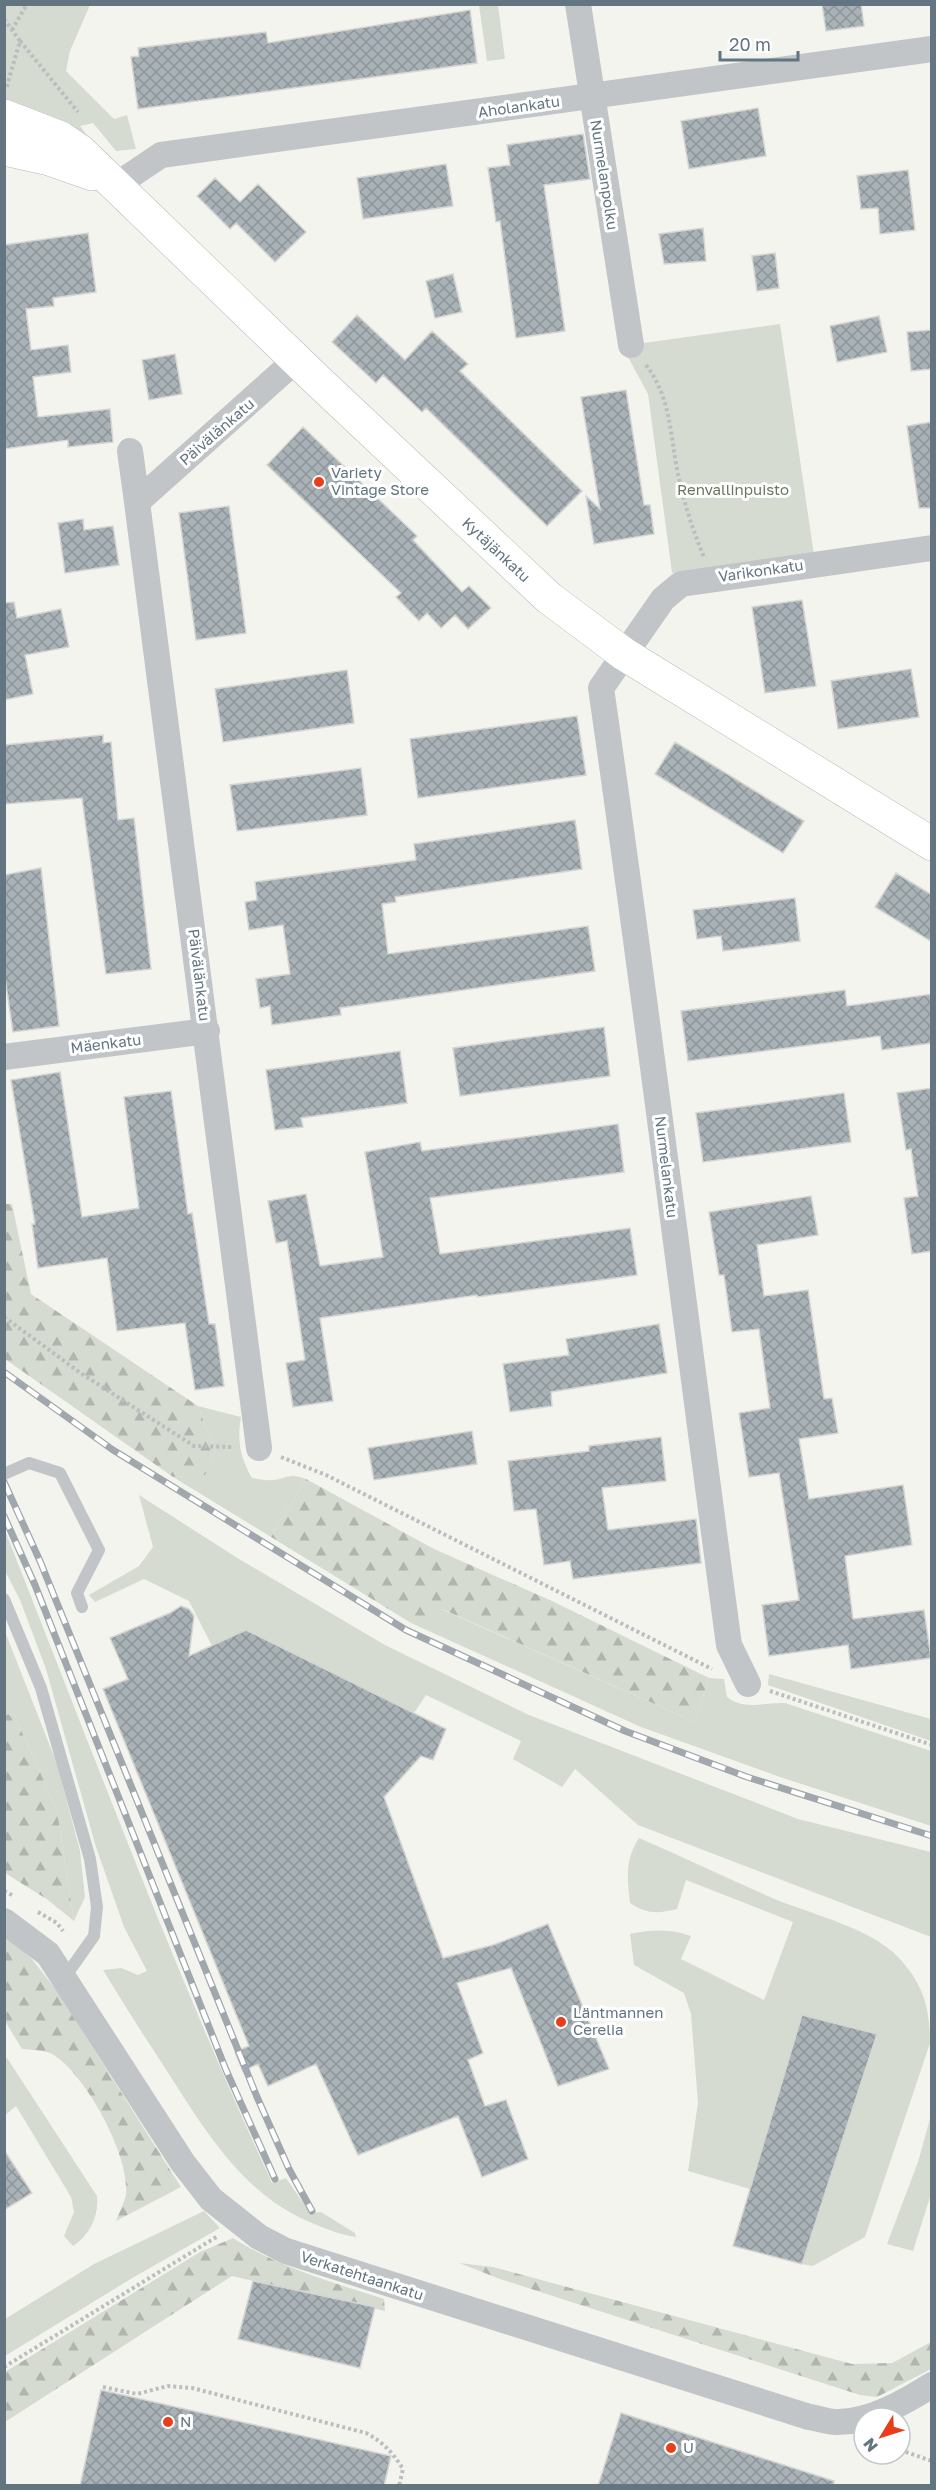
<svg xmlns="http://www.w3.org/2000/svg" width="936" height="2490" font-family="'Golos Text',sans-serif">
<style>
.green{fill:#d5dbd0}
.forest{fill:url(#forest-firs)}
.building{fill:url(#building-cross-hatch);stroke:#d5d5d2;stroke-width:1.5}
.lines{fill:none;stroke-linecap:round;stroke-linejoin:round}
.secondary-casing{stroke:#b3b9bc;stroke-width:34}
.path{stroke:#bbbdbf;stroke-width:4;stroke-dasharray:3 3;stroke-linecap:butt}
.lane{stroke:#c1c5c8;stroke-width:12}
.street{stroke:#c1c5c8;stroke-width:26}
.secondary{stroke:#fff;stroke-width:33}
.rail-casing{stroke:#a1a8ad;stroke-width:7}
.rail{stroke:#fff;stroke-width:4.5;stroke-dasharray:14;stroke-linecap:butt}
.poi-dot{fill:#e83e1b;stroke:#fff;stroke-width:2}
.labels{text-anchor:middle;stroke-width:6;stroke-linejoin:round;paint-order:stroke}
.street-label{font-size:15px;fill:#627581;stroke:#fff}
.poi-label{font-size:15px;fill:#627581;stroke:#fff;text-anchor:start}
.park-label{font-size:15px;fill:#677861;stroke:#fff}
</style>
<defs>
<pattern id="forest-firs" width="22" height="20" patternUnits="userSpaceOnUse" patternTransform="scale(1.5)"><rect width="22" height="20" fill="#d5dbd0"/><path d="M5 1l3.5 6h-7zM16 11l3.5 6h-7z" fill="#b0b6ae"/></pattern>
<pattern id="building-cross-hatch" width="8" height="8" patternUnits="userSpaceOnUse" patternTransform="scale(1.5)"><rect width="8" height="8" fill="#a9b2b6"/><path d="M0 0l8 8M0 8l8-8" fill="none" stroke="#8d9599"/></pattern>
</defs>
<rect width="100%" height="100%" fill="#f4f4ef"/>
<!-- green -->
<path class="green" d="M 4,5 L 90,5 L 70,51 L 66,71 L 114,119 L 127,115 L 136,149 L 116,151 L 93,123 L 80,126 L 95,146 L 5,104 Z
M 479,5 L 498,5 L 505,59 L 487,61 Z
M 780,324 L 814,555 L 672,573 L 648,394 L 622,346 Z
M 198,1406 L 241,1417 C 237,1441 240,1457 252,1478 C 259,1479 266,1481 272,1480 C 287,1479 289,1472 306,1479 L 271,1537 L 173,1477 L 205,1474 L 215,1452 Z
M 139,1495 L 239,1559 L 385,1645 L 529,1715 L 798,1819 L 931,1852 L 931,1937 L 638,1825 L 575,1769 L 562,1787 L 513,1759 L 521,1741 L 426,1695 L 414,1713 L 246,1630 L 212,1646 L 189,1601 L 144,1579 L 95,1602 L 89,1595 L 139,1566 L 153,1547 Z
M 4,1528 C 91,1747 173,1969 272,2183 L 286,2178 L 310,2213 L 321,2212 L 355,2233 L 356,2237 C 340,2235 327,2229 312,2223 C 247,2196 211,2140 174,2082 C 150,2045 126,2008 103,1970 L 121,1968 L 138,1975 L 147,1971 L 124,1927 L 96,1847 L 46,1669 L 20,1600 L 5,1571 Z
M 441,1609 L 695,1722 L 709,1678 L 724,1679 L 727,1697 C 745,1711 763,1702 785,1703 L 931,1751 L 931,1826 L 780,1777 L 641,1727 L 411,1623 Z
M 4,1629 L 57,1764 L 80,1851 L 85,1897 L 74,1921 L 57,1810 L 14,1714 L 5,1715 Z
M 769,1674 L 931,1719 L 931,1741 L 768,1685 Z
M 639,1838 C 685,1858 731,1880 777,1900 C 812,1914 871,1929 897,1956 C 923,1983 930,2007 930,2043 L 865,2237 L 813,2266 L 802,2264 L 877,2035 L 802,2015 L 750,2189 L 688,2171 L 698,2103 L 691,2014 L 684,1993 L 634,1965 L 630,1934 C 651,1929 671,1929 691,1936 L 681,1959 L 764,2000 L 793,1922 L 686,1880 L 677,1909 C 658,1914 646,1914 630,1903 C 627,1877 625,1860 639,1838 Z
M 7,2058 L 97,2196 C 99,2216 90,2235 73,2246 L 64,2236 L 74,2212 L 71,2197 L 16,2106 L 5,2115 L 4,2060 Z
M 931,2115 L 931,2194 L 913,2251 L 887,2244 L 918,2162 Z
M 204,2211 L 220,2228 L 134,2277 L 5,2356 L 5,2319 L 94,2264 Z"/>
<!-- forest -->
<path class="forest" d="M 5,1204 L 12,1204 L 31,1294 L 198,1406 L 215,1452 L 205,1475 L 173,1477 L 5,1359 Z
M 306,1479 L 434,1549 L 552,1601 L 709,1678 L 695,1722 L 442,1609 L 411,1623 L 271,1537 Z
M 14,1714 L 57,1810 L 74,1921 L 48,1900 L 5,1873 L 5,1715 Z
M 4,1935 L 31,1958 L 57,1991 L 181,2187 L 116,2221 C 119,2213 124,2203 126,2195 C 130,2155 86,2076 54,2055 C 46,2050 31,2050 22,2049 L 5,2021 Z
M 233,2238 C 280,2268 332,2282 384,2299 L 385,2311 L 232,2276 L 5,2422 L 5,2372 L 200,2252 Z
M 459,2263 L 493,2267 L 852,2364 L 892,2363 L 931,2342 L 931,2369 L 877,2397 L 860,2395 L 500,2279 Z"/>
<!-- building -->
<path class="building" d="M 822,4 L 861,4 L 864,26 L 826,31 Z
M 470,10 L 477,63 L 138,109 L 131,57 L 139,56 L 138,48 L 266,32 L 268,43 Z
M 758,108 L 766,156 L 689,169 L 681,121 Z
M 583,134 L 590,179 L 544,185 L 565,331 L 516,338 L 500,221 L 496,222 L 488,168 L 510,165 L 507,145 Z
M 446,164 L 453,206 L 363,219 L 357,178 Z
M 908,170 L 915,230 L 880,234 L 878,208 L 861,209 L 857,176 Z
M 215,178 L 240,202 L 258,184 L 306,232 L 275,262 L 236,223 L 230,229 L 197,196 Z
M 703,228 L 706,261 L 664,264 L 659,234 Z
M 88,233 L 96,292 L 53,298 L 54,306 L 26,309 L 31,350 L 68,345 L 71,372 L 33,377 L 38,417 L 110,409 L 113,442 L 68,447 L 68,440 L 4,449 L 4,245 Z
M 775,253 L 779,288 L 757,291 L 752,256 Z
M 453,274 L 462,312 L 435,318 L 426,281 Z
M 357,315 L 405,360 L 432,331 L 468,364 L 460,371 L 582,491 L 547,526 L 426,408 L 422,412 L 383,375 L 376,383 L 332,342 Z
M 879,316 L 887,352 L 837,362 L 830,326 Z
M 932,330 L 932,369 L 911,371 L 907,332 Z
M 175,354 L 182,394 L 149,400 L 142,360 Z
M 626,390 L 644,505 L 650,505 L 654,534 L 594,544 L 586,496 L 600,509 L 581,397 Z
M 932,422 L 932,508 L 919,508 L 907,426 Z
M 303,427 L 417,536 L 413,540 L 462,592 L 469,586 L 491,608 L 468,629 L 455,615 L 441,628 L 427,613 L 419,621 L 396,597 L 401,593 L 267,465 Z
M 229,506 L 246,633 L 196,640 L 179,513 Z
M 83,519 L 84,530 L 113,526 L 119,565 L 65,573 L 58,523 Z
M 802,600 L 816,686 L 765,693 L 752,607 Z
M 14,602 L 17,618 L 61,609 L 69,647 L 25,655 L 33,694 L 4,700 L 4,603 Z
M 911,669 L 919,717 L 838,729 L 831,681 Z
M 347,670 L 354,723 L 223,742 L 215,689 Z
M 577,716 L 586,775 L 418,798 L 410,739 Z
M 103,735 L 103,743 L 111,742 L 118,820 L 134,818 L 151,969 L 106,974 L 82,798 L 4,804 L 4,745 Z
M 675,742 L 804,821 L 783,853 L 655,774 Z
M 361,768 L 367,815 L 237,831 L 230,785 Z
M 575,820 L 582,869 L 395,897 L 396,902 L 382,904 L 388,954 L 588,926 L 595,971 L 340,1008 L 341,1015 L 272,1025 L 270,1006 L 260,1008 L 256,979 L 290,974 L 283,925 L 249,930 L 245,902 L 257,900 L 255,882 L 416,860 L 414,844 Z
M 41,868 L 59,1026 L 13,1032 L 4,971 L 4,875 Z
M 896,873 L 932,895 L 932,942 L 875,907 Z
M 795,898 L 800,941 L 723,951 L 721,936 L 697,939 L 693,910 Z
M 845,990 L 847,1006 L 932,994 L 932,1043 L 882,1050 L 880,1036 L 688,1061 L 681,1011 Z
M 604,1027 L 610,1076 L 460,1096 L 453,1048 Z
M 400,1051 L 407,1103 L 301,1118 L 303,1127 L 275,1130 L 266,1070 Z
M 60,1072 L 82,1217 L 139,1208 L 124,1097 L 171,1091 L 188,1214 L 192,1213 L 209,1324 L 215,1324 L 224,1386 L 195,1390 L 185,1323 L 117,1331 L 107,1258 L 38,1268 L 32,1224 L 35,1224 L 11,1080 Z
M 932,1088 L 932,1251 L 912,1254 L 904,1198 L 918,1196 L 911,1149 L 906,1150 L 897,1093 Z
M 844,1093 L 851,1142 L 703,1162 L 696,1113 Z
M 618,1124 L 624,1172 L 430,1198 L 440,1254 L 630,1228 L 637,1275 L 477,1297 L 477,1295 L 320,1318 L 333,1401 L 293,1407 L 286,1363 L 305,1360 L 287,1241 L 276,1243 L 268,1201 L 306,1194 L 320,1266 L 383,1257 L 365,1152 L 420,1142 L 422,1151 Z
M 811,1196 L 818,1235 L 757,1245 L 764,1296 L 808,1290 L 824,1399 L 832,1398 L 838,1433 L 799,1439 L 809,1499 L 903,1485 L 912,1545 L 845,1556 L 853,1619 L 924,1610 L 931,1658 L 851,1669 L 848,1645 L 769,1656 L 762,1605 L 799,1600 L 779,1473 L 749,1477 L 739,1413 L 770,1408 L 759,1329 L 732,1332 L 724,1275 L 719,1275 L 709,1212 Z
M 659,1324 L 667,1373 L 551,1392 L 552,1406 L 510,1412 L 503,1364 L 569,1355 L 566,1339 Z
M 472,1431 L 477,1464 L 374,1480 L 368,1448 Z
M 661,1437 L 666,1481 L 602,1488 L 608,1530 L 696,1519 L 701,1563 L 573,1579 L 570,1561 L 544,1565 L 536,1509 L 514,1511 L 508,1461 L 589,1451 L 589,1446 Z
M 181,1606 L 189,1609 L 194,1616 L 189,1656 L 246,1630 L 446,1729 L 433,1760 L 421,1756 L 384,1797 L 443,1958 L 493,1945 L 548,1924 L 609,2069 L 558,2086 L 511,1968 L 457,1983 L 483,2053 L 468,2060 L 485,2106 L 506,2100 L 528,2159 L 482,2177 L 458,2116 L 358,2155 L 316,2064 L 268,2086 L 258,2064 L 243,2071 L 235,2052 L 249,2046 L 103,1689 L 128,1679 L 110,1638 L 170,1613 Z
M 802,2015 L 877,2034 L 802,2264 L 733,2246 Z
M 4,2150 L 32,2193 L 4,2210 Z
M 253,2281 L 375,2307 L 360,2368 L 238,2339 Z
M 101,2390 L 391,2456 L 384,2486 L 80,2486 Z
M 621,2413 L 834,2481 L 833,2486 L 598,2486 Z"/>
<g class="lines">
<!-- secondary casing -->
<g class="secondary-casing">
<path id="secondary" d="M 4,116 L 61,138 L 80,151 L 316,379 L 549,598 L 624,654 L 932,844
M 4,149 L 49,159 L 92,174"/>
</g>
<!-- path -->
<path class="path" d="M 4,19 L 20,41 L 6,89
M 12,30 L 27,4
M 20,41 L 78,112
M 646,365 C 670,396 670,432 677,469 C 683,499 692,529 704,557
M 4,1317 L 82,1374 L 194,1446 L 233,1447
M 281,1457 L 326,1475 L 712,1669
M 770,1691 L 932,1745
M 4,1891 L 14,1896
M 38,1912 L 57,1923 L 63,1931
M 4,2367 L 218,2236
M 103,2387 L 137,2394 L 168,2386 L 192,2388 L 366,2433 C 383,2442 393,2453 403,2469 L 399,2486
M 900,2450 L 932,2461"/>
<!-- lane -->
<path class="lane" d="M 4,1474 L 29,1463 L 60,1473 L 99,1550 L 77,1593 L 82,1607
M 4,1599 L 41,1688 L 90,1859 L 97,1907 L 94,1936 L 65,1977"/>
<!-- street -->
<path class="street" d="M 578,4 L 631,345
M 115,186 L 161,155 L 932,49
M 130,451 L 137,502
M 4,1057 L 207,1031
M 259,1448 L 137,502 L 296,360
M 748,1684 L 729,1645 C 686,1326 647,1006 601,688 L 663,599 L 681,584 L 932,548
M 4,1921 L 48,1954 L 183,2163 L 211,2199 L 259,2237 L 286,2251 L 809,2417 C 818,2418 827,2422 836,2422 C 869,2423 905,2402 932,2385"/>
<!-- secondary -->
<use href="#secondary" class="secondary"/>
<!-- rail casing -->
<g class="rail-casing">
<path id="rail" d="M 4,1372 L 113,1450 L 406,1630 L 625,1731 L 747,1777 L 932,1836
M 4,1482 L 40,1561 L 257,2097 L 289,2169 L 312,2211
M 4,1516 L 35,1585 L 226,2070 L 275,2179"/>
</g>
<!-- rail -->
<use href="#rail" class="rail"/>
</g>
<!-- markers -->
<g class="poi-dot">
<circle cx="319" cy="482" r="6"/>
<circle cx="561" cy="2022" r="6"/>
<circle cx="168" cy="2422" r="6"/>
<circle cx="671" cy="2448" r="6"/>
</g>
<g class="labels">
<!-- street labels -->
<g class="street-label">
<text transform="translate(519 107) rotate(-8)" y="5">Aholankatu</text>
<text transform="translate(604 175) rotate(81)" y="5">Nurmelanpolku</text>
<text transform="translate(217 432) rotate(-41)" y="5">Päivälänkatu</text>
<text transform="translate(496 550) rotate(43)" y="5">Kytäjänkatu</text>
<text transform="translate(761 571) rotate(-8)" y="5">Varikonkatu</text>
<text transform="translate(199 975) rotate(83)" y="5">Päivälänkatu</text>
<text transform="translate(106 1044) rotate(-7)" y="5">Mäenkatu</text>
<text transform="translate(666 1167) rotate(83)" y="5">Nurmelankatu</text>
<text transform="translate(362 2276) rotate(18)" y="5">Verkatehtaankatu</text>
</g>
<!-- poi labels -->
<g class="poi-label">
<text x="331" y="478">Variety<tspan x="331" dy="17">Vintage Store</tspan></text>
<text x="573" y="2018">Läntmannen<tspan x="573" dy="17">Cerelia</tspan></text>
<text x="180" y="2427">N</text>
<text x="683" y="2453">U</text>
</g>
<!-- park labels -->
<g class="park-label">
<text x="733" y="495">Renvallinpuisto</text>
</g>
</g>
<!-- border -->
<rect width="936" height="2490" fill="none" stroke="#627581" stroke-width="12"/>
<!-- north arrow -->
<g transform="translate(882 2436) rotate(232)"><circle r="28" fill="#ffffff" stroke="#c0c8cd" stroke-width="1.5"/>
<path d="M0-4.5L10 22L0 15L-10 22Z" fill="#e83e1b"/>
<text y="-9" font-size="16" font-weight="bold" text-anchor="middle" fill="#627581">N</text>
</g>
<!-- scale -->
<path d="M720 51v9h78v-9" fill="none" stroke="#627581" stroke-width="3"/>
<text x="729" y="51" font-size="18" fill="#627581" stroke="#ffffff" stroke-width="4.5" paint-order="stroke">20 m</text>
</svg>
